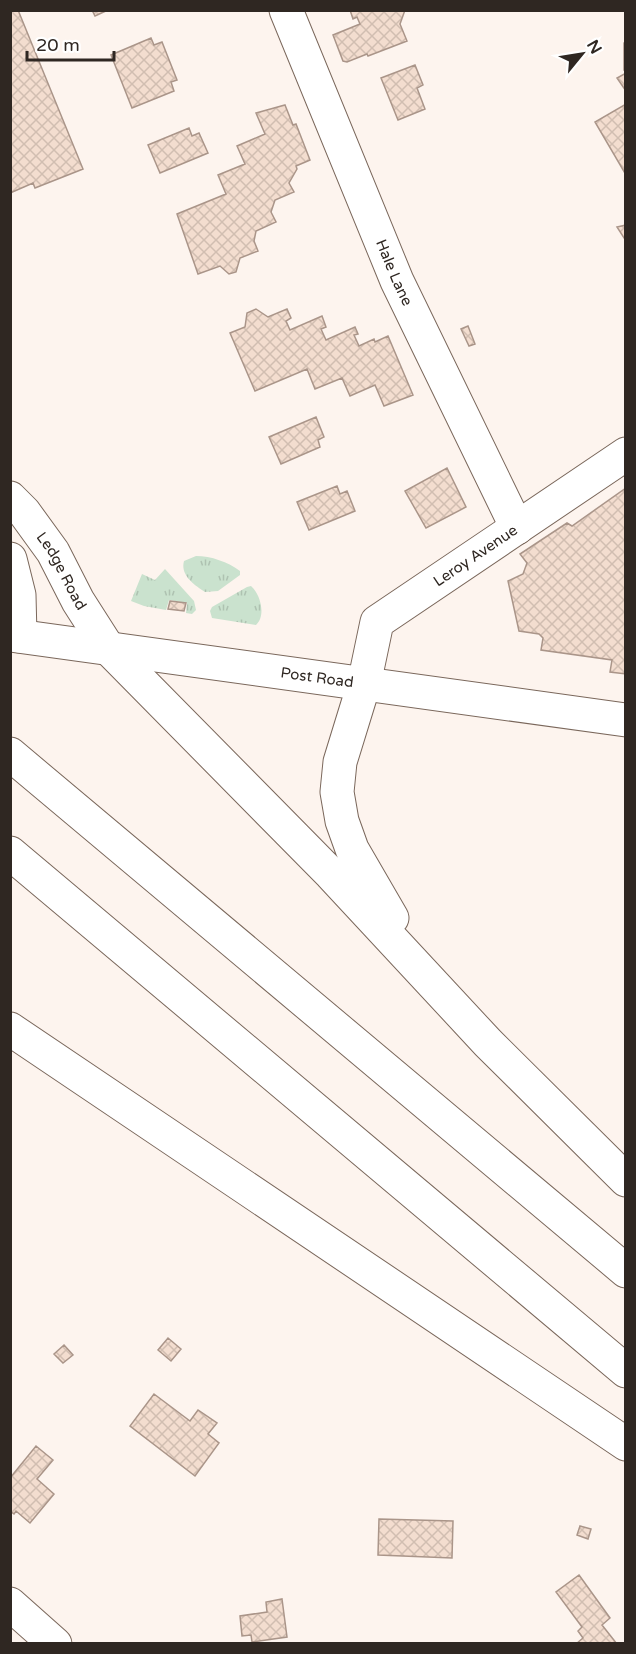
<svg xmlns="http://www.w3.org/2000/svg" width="636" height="1654" font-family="'Varela Round',sans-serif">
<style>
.grass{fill:url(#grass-tufts)}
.building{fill:url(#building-cross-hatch);stroke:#aa9589;stroke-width:1.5}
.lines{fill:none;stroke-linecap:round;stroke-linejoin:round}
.street-casing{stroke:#7a675b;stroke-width:35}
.secondary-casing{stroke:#7a675b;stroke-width:35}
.primary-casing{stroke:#7a675b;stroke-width:35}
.highway-casing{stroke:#7a675b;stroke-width:35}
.street{stroke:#fff;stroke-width:33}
.secondary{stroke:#fff;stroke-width:33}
.primary{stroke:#fff;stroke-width:33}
.highway{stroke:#fff;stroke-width:33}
.labels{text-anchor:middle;stroke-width:4.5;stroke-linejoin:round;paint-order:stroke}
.street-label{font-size:15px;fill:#2f2722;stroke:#fff}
</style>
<defs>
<pattern id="grass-tufts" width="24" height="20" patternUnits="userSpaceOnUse" patternTransform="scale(1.5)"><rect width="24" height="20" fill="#cae2ce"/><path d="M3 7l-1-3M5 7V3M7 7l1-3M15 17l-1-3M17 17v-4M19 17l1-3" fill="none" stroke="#aec2b1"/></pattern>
<pattern id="building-cross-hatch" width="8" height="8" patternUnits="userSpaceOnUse" patternTransform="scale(1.5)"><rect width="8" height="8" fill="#f3ddcf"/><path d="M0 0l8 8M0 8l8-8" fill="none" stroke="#d1beb1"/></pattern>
</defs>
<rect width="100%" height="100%" fill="#fdf4ee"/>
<!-- grass -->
<path class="grass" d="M 196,556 C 211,556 228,562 240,571 L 240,575 L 218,591 L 205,592 C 194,585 180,575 184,561 Z
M 165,569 L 194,601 L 196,610 L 192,614 L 186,613 L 187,603 L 169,600 L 166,610 L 144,606 L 131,601 L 142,574 L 155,580 Z
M 251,586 C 261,595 266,616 256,625 L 212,618 L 210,611 L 212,607 L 247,587 Z"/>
<!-- building -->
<path class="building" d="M 10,10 L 18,10 L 83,169 L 35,188 L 33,183 L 10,193 Z
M 92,10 L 108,10 L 95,16 Z
M 350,10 L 405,10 L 400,24 L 407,41 L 368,56 L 367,54 L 347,62 L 343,61 L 333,35 L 360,24 L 357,17 L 353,19 Z
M 151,38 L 154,45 L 162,42 L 177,80 L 171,82 L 174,91 L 132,108 L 111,55 Z
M 626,42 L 626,70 L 624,70 L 624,43 Z
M 415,65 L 423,85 L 417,88 L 425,109 L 398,120 L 381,78 Z
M 626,73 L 626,91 L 617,78 Z
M 626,104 L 626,175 L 595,122 Z
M 285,105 L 293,125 L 296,124 L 310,160 L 296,166 L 297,169 L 289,183 L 294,192 L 275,200 L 271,212 L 276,222 L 256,231 L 254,241 L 258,251 L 240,258 L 236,272 L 229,274 L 220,266 L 198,274 L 177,214 L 226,194 L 218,175 L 245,164 L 237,146 L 265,134 L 256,113 Z
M 189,128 L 192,136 L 199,133 L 208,153 L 160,173 L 148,145 Z
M 626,225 L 626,241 L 617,227 Z
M 256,309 L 268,317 L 287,309 L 291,318 L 286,321 L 290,330 L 322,316 L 326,327 L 321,329 L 326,340 L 355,327 L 358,334 L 354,335 L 359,346 L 374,339 L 375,342 L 388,336 L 413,395 L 384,406 L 375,385 L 350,396 L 342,378 L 315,389 L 307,369 L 255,391 L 230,333 L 245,327 L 247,313 Z
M 468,326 L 475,344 L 469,346 L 461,329 Z
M 316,417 L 324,437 L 318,440 L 320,447 L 281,464 L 269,437 Z
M 447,468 L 466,507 L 426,528 L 405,491 Z
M 337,486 L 340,494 L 347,491 L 355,511 L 309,530 L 297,502 Z
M 626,488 L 626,674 L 610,672 L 612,660 L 541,650 L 543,638 L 539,634 L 519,631 L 508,581 L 523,574 L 527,563 L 520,554 L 567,523 L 572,526 Z
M 170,601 L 186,603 L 184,611 L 168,609 Z
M 168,1338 L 181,1349 L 171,1361 L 158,1350 Z
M 64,1345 L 73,1355 L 63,1363 L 54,1354 Z
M 154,1394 L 190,1421 L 198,1410 L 217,1423 L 208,1434 L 219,1443 L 195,1476 L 130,1426 Z
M 36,1446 L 53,1460 L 37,1479 L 54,1494 L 30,1523 L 16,1511 L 14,1514 L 10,1511 L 10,1478 Z
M 379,1519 L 453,1521 L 452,1558 L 378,1555 Z
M 580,1526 L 591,1529 L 588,1539 L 577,1535 Z
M 579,1575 L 610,1618 L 602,1625 L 617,1644 L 576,1644 L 583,1638 L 578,1631 L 582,1627 L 556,1592 Z
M 282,1599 L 287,1637 L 252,1642 L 251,1635 L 242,1636 L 240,1616 L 267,1612 L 266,1602 Z"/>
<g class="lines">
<!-- street casing -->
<g class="street-casing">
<g id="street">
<path id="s1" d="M 286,10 L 397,281 L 517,528"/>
</g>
</g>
<!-- secondary casing -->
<g class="secondary-casing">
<g id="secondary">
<path id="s2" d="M 364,684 L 377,622 L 626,454"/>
<path d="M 10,1604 L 55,1644"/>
</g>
</g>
<!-- primary casing -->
<g class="primary-casing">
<g id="primary">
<path id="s3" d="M 10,498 L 24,512 L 53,552 L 78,601 L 108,648"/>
<path d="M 10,559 L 19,595 L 20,636"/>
<path id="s4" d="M 10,635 L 626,720"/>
</g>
</g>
<!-- highway casing -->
<g class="highway-casing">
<path id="highway" d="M 108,648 L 331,874 L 488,1043 L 626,1180
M 364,684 L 340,762 L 337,792 L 342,821 L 352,849 L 392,918
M 10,754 L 626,1271
M 10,853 L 626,1371
M 10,1029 L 626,1444"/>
</g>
<!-- street -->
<use href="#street" class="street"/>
<!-- secondary -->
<use href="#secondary" class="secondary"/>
<!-- primary -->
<use href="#primary" class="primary"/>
<!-- highway -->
<use href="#highway" class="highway"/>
</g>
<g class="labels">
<!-- street labels -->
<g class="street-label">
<text dy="5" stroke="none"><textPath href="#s1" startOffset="284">Hale Lane</textPath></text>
<text dy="5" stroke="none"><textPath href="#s2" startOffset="182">Leroy Avenue</textPath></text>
<text dy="5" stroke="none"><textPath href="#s3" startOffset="90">Ledge Road</textPath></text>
<text dy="5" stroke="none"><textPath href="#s4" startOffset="310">Post Road</textPath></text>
</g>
</g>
<!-- border -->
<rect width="636" height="1654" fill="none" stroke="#2f2722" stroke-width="24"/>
<!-- north arrow -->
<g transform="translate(582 54) rotate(60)" stroke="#ffffff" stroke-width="4.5" paint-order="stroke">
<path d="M0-4.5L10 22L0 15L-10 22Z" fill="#2f2722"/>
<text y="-9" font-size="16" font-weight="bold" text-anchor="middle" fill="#2f2722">N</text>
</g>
<!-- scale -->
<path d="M27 51v9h87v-9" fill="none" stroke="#2f2722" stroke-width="3"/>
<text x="36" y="51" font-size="18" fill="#2f2722" stroke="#ffffff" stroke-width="4.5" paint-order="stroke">20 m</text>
</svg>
